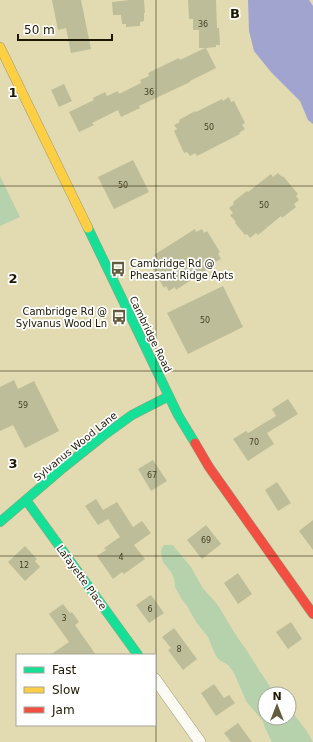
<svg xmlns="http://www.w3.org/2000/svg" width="313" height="742" font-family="'DejaVu Sans',sans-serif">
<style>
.green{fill:#b6d2ad}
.water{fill:#a2a4d0}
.building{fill:#bdbd99}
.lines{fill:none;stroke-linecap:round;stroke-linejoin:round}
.street-casing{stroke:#9f9a78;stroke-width:12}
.fast-casing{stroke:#9f9a78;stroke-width:10}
.slow-casing{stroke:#9f9a78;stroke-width:10}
.jam-casing{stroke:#9f9a78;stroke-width:10}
.street{stroke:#fbfaf3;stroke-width:11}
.fast{stroke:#16e098;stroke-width:9}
.slow{stroke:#ffcf43;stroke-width:9}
.jam{stroke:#f24e42;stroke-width:9}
.grid{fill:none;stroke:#1e1800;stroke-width:1;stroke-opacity:0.55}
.labels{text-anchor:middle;stroke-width:3.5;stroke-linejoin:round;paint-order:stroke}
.number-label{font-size:8px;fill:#464126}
.poi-label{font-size:10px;fill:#1e1800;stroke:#fff;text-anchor:start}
.street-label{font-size:10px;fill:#1e1800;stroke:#fff}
.grid-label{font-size:13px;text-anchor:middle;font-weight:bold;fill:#1e1800;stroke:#fff;stroke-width:3.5;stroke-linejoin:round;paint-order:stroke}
</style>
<rect width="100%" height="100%" fill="#e2dbb1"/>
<!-- green -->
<path class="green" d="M 0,176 L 20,217 L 0,226 Z
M 164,545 L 173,545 L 185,560 L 191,567 L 202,587 L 208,594 L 212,598 L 219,607 L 237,637 L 246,649 L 259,670 L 275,694 L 265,694 L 265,718 L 289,718 L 289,708 L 306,730 L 313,742 L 272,742 L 266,730 L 262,720 L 246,701 L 234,673 L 228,665 L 218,659 L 216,656 L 214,652 L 208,637 L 196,622 L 187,606 L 181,598 L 175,587 L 174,578 L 171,572 L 163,562 L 162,559 L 161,550 L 162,548 Z"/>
<!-- water -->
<path class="water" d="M 248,0 L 309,0 L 313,6 L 313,124 L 308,120 L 300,101 L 271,72 L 254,51 L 249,31 Z"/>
<!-- building -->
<path class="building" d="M 52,0 L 81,0 L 91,49 L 71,53 L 66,28 L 58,30 Z
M 130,0 L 144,0 L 145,13 L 144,13 L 144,21 L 140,22 L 140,26 L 126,27 L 126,24 L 122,24 L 121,15 L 113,15 L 112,2 Z
M 188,0 L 216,0 L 217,28 L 219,28 L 220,45 L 216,45 L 216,47 L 206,48 L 216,68 L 190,81 L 190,82 L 139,106 L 140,108 L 121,117 L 118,110 L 92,123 L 94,125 L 79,132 L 69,112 L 94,100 L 93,98 L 105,92 L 107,96 L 118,91 L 119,94 L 141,83 L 140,80 L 149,76 L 148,73 L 179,58 L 180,60 L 205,48 L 199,48 L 199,30 L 193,30 L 193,19 L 189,19 Z
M 64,84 L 72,101 L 59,107 L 51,90 Z
M 229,97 L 231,102 L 234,101 L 245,123 L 242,125 L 245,129 L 239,133 L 240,134 L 197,156 L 195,153 L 190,156 L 187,152 L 184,153 L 174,131 L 177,129 L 174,125 L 180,122 L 179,120 L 195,111 L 196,112 L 222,99 L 223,101 Z
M 133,160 L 149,192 L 114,209 L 98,177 Z
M 278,173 L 282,177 L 283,176 L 298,194 L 296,196 L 299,200 L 294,204 L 296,207 L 282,218 L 281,216 L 258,235 L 256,233 L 250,238 L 247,234 L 245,235 L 235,223 L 236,222 L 230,215 L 233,213 L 229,208 L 234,204 L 233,202 L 247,191 L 248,192 L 271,174 L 273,177 Z
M 195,229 L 196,232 L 202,229 L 204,233 L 207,231 L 220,252 L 218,254 L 221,259 L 215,262 L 216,264 L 191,280 L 176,290 L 175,287 L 169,291 L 166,286 L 164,288 L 151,266 L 153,265 L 150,261 L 156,257 L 154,255 Z
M 223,286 L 243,327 L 188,354 L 167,313 Z
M 14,380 L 18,389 L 34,381 L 59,431 L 25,448 L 13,425 L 0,431 L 0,387 Z
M 288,399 L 298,414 L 267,433 L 274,444 L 248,461 L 233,439 L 246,431 L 248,433 L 276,416 L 272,409 Z
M 153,460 L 167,481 L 151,491 L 138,469 Z
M 277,482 L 291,503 L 278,511 L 265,490 Z
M 96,499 L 103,510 L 117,502 L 133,527 L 142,521 L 151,533 L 134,545 L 145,559 L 124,574 L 122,572 L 113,579 L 97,556 L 106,550 L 104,548 L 120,537 L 108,519 L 98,525 L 85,506 Z
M 313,520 L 313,550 L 299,531 Z
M 206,525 L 221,544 L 202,559 L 187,540 Z
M 25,546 L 37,559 L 35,561 L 40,567 L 25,581 L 8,562 Z
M 238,573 L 252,594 L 238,604 L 224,583 Z
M 151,595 L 164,613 L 149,623 L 136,605 Z
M 63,604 L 70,613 L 72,612 L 79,622 L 75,625 L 96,655 L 50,655 L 69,642 L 49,614 Z
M 291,622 L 302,639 L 288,649 L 276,632 Z
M 174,628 L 197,659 L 183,670 L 168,650 L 171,648 L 162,637 Z
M 214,684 L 224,698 L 229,695 L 235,703 L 216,716 L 201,693 Z
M 238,723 L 252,742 L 231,742 L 224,733 Z"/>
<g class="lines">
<!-- street casing -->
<g class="street-casing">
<path id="street" d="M 155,679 L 200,742"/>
</g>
<!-- fast casing -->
<g class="fast-casing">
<path id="fast" d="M 88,228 L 178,415 L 195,443
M 26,500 L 138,655
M 0,522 L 63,468 L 103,436 L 132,415 L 169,396"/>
</g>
<!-- slow casing -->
<g class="slow-casing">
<path id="slow" d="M 0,47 L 88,228"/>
</g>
<!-- jam casing -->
<g class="jam-casing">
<path id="jam" d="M 195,443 L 209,467 L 313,614"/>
</g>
<!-- street -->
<use href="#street" class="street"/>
<!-- fast -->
<use href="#fast" class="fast"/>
<!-- slow -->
<use href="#slow" class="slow"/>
<!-- jam -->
<use href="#jam" class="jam"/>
</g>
<!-- grid -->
<path class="grid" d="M 156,0 L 156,742M 0,186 L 313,186M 0,371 L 313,371M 0,556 L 313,556"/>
<!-- icons -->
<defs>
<g id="bus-bare" transform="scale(1.2)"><path d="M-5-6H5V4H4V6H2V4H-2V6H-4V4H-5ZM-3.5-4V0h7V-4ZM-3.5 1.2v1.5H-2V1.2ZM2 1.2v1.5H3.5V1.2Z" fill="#635c3e" stroke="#fff" stroke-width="2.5" paint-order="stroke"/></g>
</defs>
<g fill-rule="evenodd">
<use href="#bus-bare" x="118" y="269"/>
<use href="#bus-bare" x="119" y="317"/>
</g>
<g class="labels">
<!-- number labels -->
<g class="number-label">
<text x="203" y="27">36</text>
<text x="149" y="95">36</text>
<text x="209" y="130">50</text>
<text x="123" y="188">50</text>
<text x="264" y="208">50</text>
<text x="205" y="323">50</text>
<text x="23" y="408">59</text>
<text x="254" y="445">70</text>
<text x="152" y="478">67</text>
<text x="206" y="543">69</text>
<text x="121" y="560">4</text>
<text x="24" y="568">12</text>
<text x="150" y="612">6</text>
<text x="64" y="621">3</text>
<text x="179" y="652">8</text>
</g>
<!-- poi labels -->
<g class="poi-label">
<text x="130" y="267">Cambridge Rd @<tspan x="130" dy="12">Pheasant Ridge Apts</tspan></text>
<text x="107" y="315" text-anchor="end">Cambridge Rd @<tspan x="107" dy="12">Sylvanus Wood Ln</tspan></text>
</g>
<!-- street labels -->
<g class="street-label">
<text transform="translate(151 334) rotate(64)" y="4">Cambridge Road</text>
<text transform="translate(75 446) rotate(-39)" y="4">Sylvanus Wood Lane</text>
<text transform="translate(82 577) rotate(54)" y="4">Lafayette Place</text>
</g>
</g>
<g class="grid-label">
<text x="235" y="18">B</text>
<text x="13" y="97">1</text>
<text x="13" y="283">2</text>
<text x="13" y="468">3</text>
</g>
<!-- legend -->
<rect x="16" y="654" width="140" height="72" fill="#ffffff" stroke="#a5a399"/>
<rect x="24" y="667" width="20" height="6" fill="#16e098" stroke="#a5a399"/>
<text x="52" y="674" font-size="12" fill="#1e1800">Fast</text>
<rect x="24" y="687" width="20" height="6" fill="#ffcf43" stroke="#a5a399"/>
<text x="52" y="694" font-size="12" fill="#1e1800">Slow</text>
<rect x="24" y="707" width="20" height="6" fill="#f24e42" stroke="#a5a399"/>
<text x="52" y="714" font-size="12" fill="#1e1800">Jam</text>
<!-- north arrow -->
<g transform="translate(277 706)"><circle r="19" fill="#ffffff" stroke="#a5a399"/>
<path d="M0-3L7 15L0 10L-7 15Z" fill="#635c3e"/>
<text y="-6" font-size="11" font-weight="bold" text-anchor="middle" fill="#1e1800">N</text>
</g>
<!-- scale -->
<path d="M18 34v6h94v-6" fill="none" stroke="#1e1800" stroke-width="2"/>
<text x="24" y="34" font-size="12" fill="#1e1800" stroke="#ffffff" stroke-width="3" paint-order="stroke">50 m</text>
</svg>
